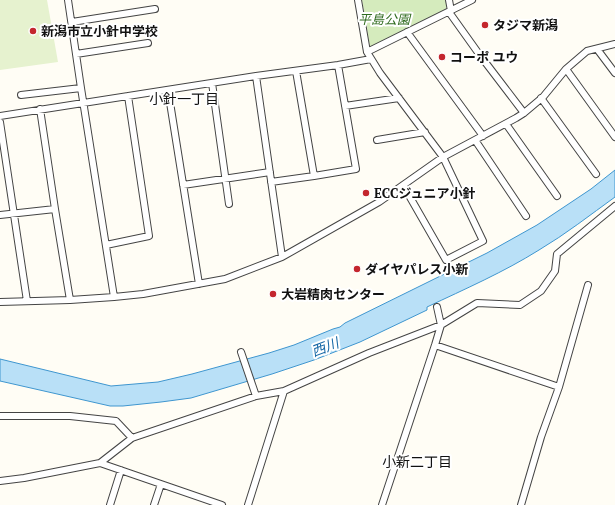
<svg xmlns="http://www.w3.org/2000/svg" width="615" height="505" font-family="'PT Serif','Noto Sans JP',serif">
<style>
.green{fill:#d5ebbd}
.pitch{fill:#e6f2cf}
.water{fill:#b9e0f7;stroke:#3f96cf}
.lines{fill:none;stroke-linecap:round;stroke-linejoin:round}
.minor-casing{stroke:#444;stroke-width:8}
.minor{stroke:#fff;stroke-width:6}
.poi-dot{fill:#c4262e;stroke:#fff;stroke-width:1.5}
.labels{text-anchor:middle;stroke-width:4;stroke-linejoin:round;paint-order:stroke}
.park-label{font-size:13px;font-style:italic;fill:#2f6b1f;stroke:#fff}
.poi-label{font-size:13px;font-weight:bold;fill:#111;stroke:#fff;text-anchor:start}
.neighbourhood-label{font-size:14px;fill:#111;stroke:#fff}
.water-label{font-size:14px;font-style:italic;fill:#1768a6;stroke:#fff}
</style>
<rect width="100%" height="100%" fill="#fffdf5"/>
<!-- green -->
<path class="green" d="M 362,0 L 447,0 L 447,3 L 446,9 L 370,47 Z"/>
<!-- pitch -->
<path class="pitch" d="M 0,0 L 47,0 L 58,62 L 0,70 Z"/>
<!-- water -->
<path class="water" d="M 615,170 L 615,197 C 590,215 566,234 539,250 C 504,272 465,289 427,307 L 427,310 L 360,342 L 314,360 L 272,374 L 191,398 L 161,402 L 123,406 L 110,406 L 0,381 L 0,359 L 111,386 L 158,382 L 192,374 L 269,353 L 294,345 L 333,329 L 340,327 L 345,323 L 487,253 L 537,225 L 591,189 Z"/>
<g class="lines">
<!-- minor casing -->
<g class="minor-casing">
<path id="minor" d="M 68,0 L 81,88 L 114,297
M 358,0 L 367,52 L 380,73 L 443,157 L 483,241 L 446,260 L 403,185
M 449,0 L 451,11
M 449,12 L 479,54 L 524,113
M 72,22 L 155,9
M 407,32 L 483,136
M 597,49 L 615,73
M 367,52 L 472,0
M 76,54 L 148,43
M 566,69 L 615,137
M 296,71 L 314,176 L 356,169 L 338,65
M 256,76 L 282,257
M 212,83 L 229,204
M 168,90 L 199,284
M 21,95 L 81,88
M 541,98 L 596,174
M 345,106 L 399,98
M 40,109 L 55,209 L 70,300
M 0,116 L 256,76 L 338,65 L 371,59
M 0,122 L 27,301
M 506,124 L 557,196
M 377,140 L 425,132
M 475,140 L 526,216
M 271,182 L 314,176
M 183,185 L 270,172
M 0,215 L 55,209
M 106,245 L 149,236 L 128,96
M 0,302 L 70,300 L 114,297 L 143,294 L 225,279 L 282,257 L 379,202 L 443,157 L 516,118 L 524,113 L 543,97 L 566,69 L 587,51 L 615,44
M 435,345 L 559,387
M 241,352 L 256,396
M 0,416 L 70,416 L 116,421 L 132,438
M 100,463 L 222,505
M 0,481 L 24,478 L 100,463 L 132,438 L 256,396 L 284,391 L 369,353 L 441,325 L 477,303 L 520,305 L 541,291 L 555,271 L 557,254 L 615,206
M 110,505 L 121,470
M 154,505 L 161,484
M 248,505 L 284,391
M 382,505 L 435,345 L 441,325 L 437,307
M 521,505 L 541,437 L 559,387 L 588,285"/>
</g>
<!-- minor -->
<use href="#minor" class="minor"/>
</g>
<!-- markers -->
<g class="poi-dot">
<circle cx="485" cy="25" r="4"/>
<circle cx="33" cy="31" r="4"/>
<circle cx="442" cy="57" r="4"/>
<circle cx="366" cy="193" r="4"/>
<circle cx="357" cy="269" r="4"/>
<circle cx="273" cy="294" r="4"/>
</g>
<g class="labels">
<!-- park labels -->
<g class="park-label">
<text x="384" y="24">平島公園</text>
</g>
<!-- poi labels -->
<g class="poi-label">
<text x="493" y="30">タジマ新潟</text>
<text x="41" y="36">新潟市立小針中学校</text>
<text x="450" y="62">コーポ ユウ</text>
<text x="374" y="198">ECCジュニア小針</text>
<text x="365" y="274">ダイヤパレス小新</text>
<text x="281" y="299">大岩精肉センター</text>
</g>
<!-- neighbourhood labels -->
<g class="neighbourhood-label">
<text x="184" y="104">小針一丁目</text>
<text x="417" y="467">小新二丁目</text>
</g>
<!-- water labels -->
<g class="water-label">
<text transform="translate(325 347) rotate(-21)" y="5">西川</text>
</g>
</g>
</svg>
